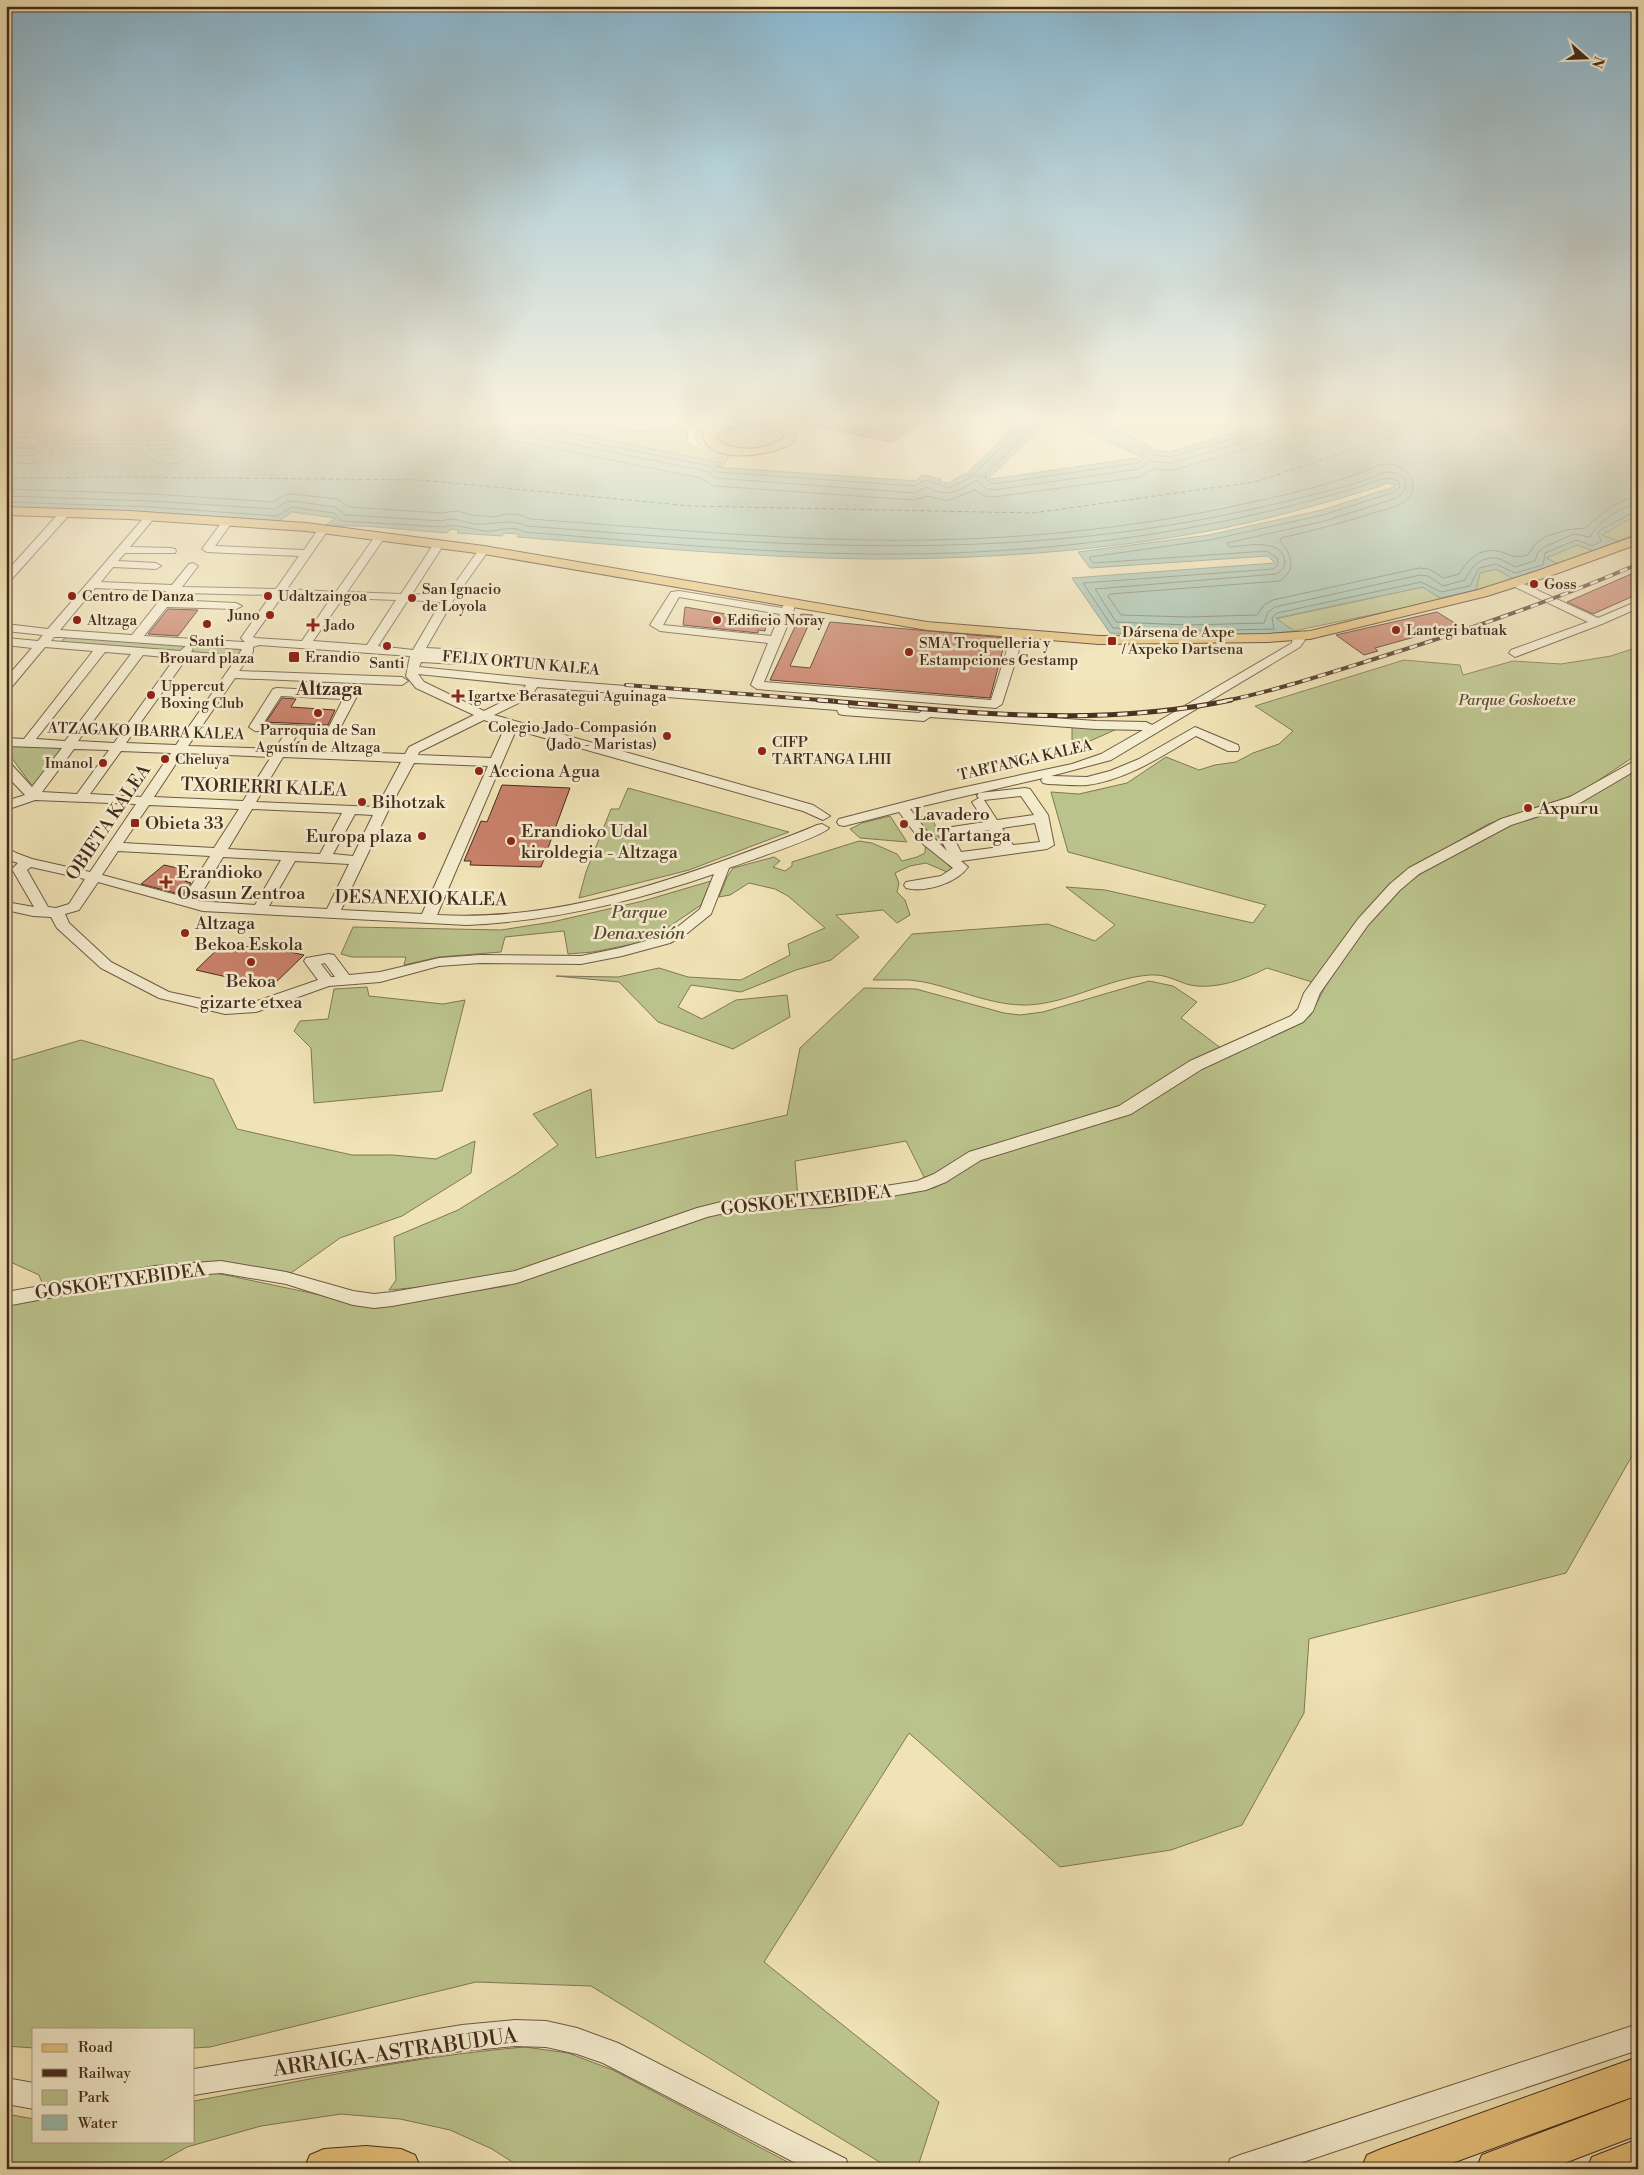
<svg xmlns="http://www.w3.org/2000/svg" width="1644" height="2175" font-family="'Libre Bodoni',serif">
<style>
.green{fill:#bbc38c;stroke:#807755}
.water{fill:#9abeae;stroke:#788374}
.lines{fill:none;stroke-linecap:round;stroke-linejoin:round}
.shore{stroke:#6f7466;stroke-width:1}
.ferry{stroke:#5a5042;stroke-width:1;stroke-dasharray:4.5 3;stroke-linecap:butt}
.building{fill:#ca816b;stroke:#442b1e}
.minor-casing{stroke:#6f5944;stroke-width:2}
.major-casing{stroke:#442b1e;stroke-width:2}
.highway-casing{stroke:#442b1e;stroke-width:2}
.minor{fill:#f5edcf;fill-rule:evenodd}
.major{fill:#e8c27a;fill-rule:evenodd}
.highway{fill:#e8c27a;fill-rule:evenodd}
.rail-far1-casing{stroke:#442b1e;stroke-width:4}
.rail-casing{stroke:#442b1e;stroke-width:5}
.rail-far1{stroke:#f5edcf;stroke-width:2.5;stroke-dasharray:8;stroke-linecap:butt}
.rail{stroke:#f5edcf;stroke-width:3;stroke-dasharray:10;stroke-linecap:butt}
.poi-dot{fill:#8f2418;stroke:#f5edcf;stroke-width:2}
.labels{text-anchor:middle;stroke-width:5;stroke-linejoin:round;paint-order:stroke}
.far-poi-label{font-size:15px;fill:#442b1e;stroke:#f5edcf;text-anchor:start}
.far-street-label{font-size:15px;fill:#442b1e;stroke:#f5edcf}
.far-park-label{font-size:15px;font-style:italic;fill:#5c4934;stroke:#f5edcf}
.poi-label{font-size:18px;fill:#442b1e;stroke:#f5edcf;text-anchor:start}
.street-label{font-size:18px;fill:#442b1e;stroke:#f5edcf}
.park-label{font-size:18px;font-style:italic;fill:#5c4934;stroke:#f5edcf}
.far-district-label{font-size:19px;font-weight:bold;fill:#442b1e;stroke:#f5edcf}
.near-street-label{font-size:21px;fill:#442b1e;stroke:#f5edcf}
</style>
<rect width="100%" height="100%" fill="#f0e3b5"/>
<filter id="stains"><feTurbulence type="fractalNoise" baseFrequency=".004" numOctaves="4"/><feColorMatrix values="0 0 0 0 .2 0 0 0 0 .09 0 0 0 0 .02 0 0 0 .5 -.17"/></filter>
<radialGradient id="worn" r=".72"><stop offset=".6" stop-color="#630" stop-opacity="0"/><stop offset="1" stop-color="#630" stop-opacity=".3"/></radialGradient>
<!-- green -->
<path class="green" d="M 574,418 L 602,418 L 613,426 L 632,429 L 672,423 L 688,431 L 687,440 L 692,447 L 700,446 L 695,437 L 697,430 L 691,425 L 680,421 C 688,421 699,424 704,430 L 702,437 L 706,445 L 731,453 L 722,467 L 714,467 L 720,463 L 557,430 L 569,425 L 565,423 Z
M 765,424 L 782,432 L 783,436 L 781,440 C 767,449 726,454 717,437 C 722,420 752,425 765,424 Z
M 1638,514 L 1638,533 L 1618,541 L 1601,535 Z
M 1577,545 L 1594,551 L 1560,565 L 1546,558 Z
M 1496,569 L 1514,579 L 1476,590 L 1480,573 Z
M 1423,587 L 1440,598 L 1455,594 L 1437,601 L 1294,631 L 1275,619 Z
M 66,637 L 238,649 L 241,651 L 237,657 L 57,645 Z
M 1638,647 L 1638,754 L 1584,790 L 1557,802 L 1488,824 L 1400,875 L 1361,916 L 1312,982 L 1267,968 C 1245,979 1216,990 1190,985 C 1175,981 1167,974 1150,975 C 1108,978 1070,1003 1028,1005 C 992,1006 958,989 924,982 L 909,980 L 873,980 L 912,934 L 1048,924 L 1095,941 L 1115,925 L 1066,887 L 1105,890 L 1253,923 L 1266,905 L 1068,852 L 1051,792 L 1079,794 L 1127,783 L 1166,757 L 1199,770 L 1215,765 L 1236,762 L 1253,753 L 1279,744 L 1293,731 L 1255,706 L 1404,660 L 1460,665 L 1463,675 L 1513,661 L 1561,664 L 1611,656 Z
M 1072,727 L 1117,729 L 1090,741 L 1072,740 Z
M 6,746 L 68,748 L 35,790 L 6,750 Z
M 1638,767 L 1638,1445 L 1566,1573 L 1309,1639 L 1304,1713 L 1242,1825 L 1171,1850 L 1060,1867 L 909,1733 L 764,1962 L 939,2102 L 917,2169 L 891,2169 L 591,1986 L 476,1982 L 210,2047 L 194,2048 L 194,2029 L 34,2029 L 34,2048 L 6,2046 L 6,1304 L 167,1274 L 216,1273 L 377,1307 L 506,1286 L 725,1211 L 825,1205 L 934,1188 L 985,1157 L 1134,1111 L 1187,1074 L 1310,1016 L 1325,987 L 1368,923 L 1405,885 L 1426,870 L 1508,823 L 1575,804 Z
M 628,788 L 789,832 L 689,870 L 579,898 L 586,872 L 611,809 L 619,809 Z
M 923,815 L 933,820 L 946,852 L 946,863 L 952,869 L 947,872 L 926,863 L 910,866 L 895,873 L 899,883 L 897,892 L 905,900 L 910,915 L 897,923 L 883,910 L 836,915 L 859,937 L 831,960 L 796,970 L 741,992 L 691,985 L 678,1007 L 702,1019 L 736,1000 L 787,995 L 790,1017 L 733,1049 L 658,1022 L 619,982 L 556,976 L 618,977 L 659,968 L 688,977 L 741,980 L 790,955 L 788,944 L 825,928 L 788,896 L 775,889 L 749,883 L 730,895 L 719,897 L 727,877 L 733,868 L 774,857 L 780,861 L 773,867 L 785,871 L 792,866 L 792,862 L 859,841 L 872,843 L 897,854 L 902,861 L 917,857 L 925,853 L 926,833 L 919,820 Z
M 890,816 L 907,842 L 860,838 L 850,829 L 862,823 Z
M 711,881 L 701,905 L 648,941 L 593,952 L 568,954 L 564,931 L 505,937 L 501,952 L 439,957 L 404,965 L 406,957 L 352,957 L 341,954 L 353,927 L 501,930 L 552,922 L 643,901 Z
M 1149,981 L 1173,986 L 1197,1002 L 1181,1018 L 1222,1049 L 1127,1105 L 925,1179 L 906,1141 L 795,1161 L 798,1199 L 717,1204 L 510,1273 L 452,1284 L 389,1290 L 396,1280 L 394,1237 L 458,1210 L 516,1174 L 558,1145 L 533,1114 L 591,1089 L 596,1158 L 787,1115 L 800,1048 L 864,988 L 916,989 L 1004,1013 L 1020,1015 L 1043,1012 Z
M 367,987 L 369,996 L 443,1004 L 465,1000 L 442,1091 L 314,1103 L 311,1048 L 294,1031 L 300,1021 L 328,1019 L 334,989 Z
M 81,1040 L 213,1079 L 237,1129 L 352,1155 L 393,1155 L 436,1159 L 475,1141 L 471,1173 L 402,1216 L 340,1238 L 291,1273 L 239,1265 L 44,1288 L 39,1275 L 6,1260 L 6,1062 Z
M 525,2047 L 568,2053 L 613,2070 L 801,2169 L 523,2169 L 492,2149 L 450,2130 L 400,2119 L 341,2114 L 261,2126 L 187,2147 L 148,2169 L 6,2169 L 6,2114 L 34,2119 L 34,2141 L 194,2141 L 194,2101 C 304,2081 413,2056 525,2047 Z"/>
<!-- water -->
<path class="water" d="M 6,418 L 515,418 L 509,421 L 721,463 L 715,467 L 916,481 L 922,475 L 941,479 L 939,482 L 949,483 L 964,474 L 992,479 L 1137,458 L 1139,457 L 1137,455 L 1156,450 L 1169,452 L 1285,418 L 1638,418 L 1638,514 L 1602,535 L 1618,541 L 1594,551 L 1577,545 L 1546,558 L 1560,565 L 1514,579 L 1496,569 L 1480,573 L 1476,590 L 1440,598 L 1423,587 L 1276,618 L 1294,631 C 1233,639 1171,635 1110,633 L 1072,578 L 1275,563 L 1268,556 L 1090,568 L 1078,552 L 1209,535 L 1322,510 L 1394,487 L 1395,485 L 1386,483 L 1381,486 C 1322,504 1263,521 1203,532 C 1094,552 981,559 871,559 C 753,558 634,546 517,537 L 519,534 L 504,533 L 502,536 L 457,533 L 459,530 L 450,529 L 447,533 L 364,526 L 325,526 L 335,518 L 292,512 L 279,521 L 151,512 L 6,507 L 6,443 L 170,444 L 176,441 L 36,441 L 37,438 L 6,438 Z
M 1038,418 L 1045,424 L 990,477 L 967,473 L 1022,420 Z
M 1061,418 L 1092,418 L 1154,448 L 1134,454 Z"/>
<g class="lines">
<!-- shore -->
<path class="shore" d="M 492,418 L 495,431 L 505,439 L 701,478 L 714,486 L 914,500 L 928,496 L 947,501 L 975,490 L 985,496 L 994,497 L 1140,477 L 1153,469 L 1174,470 L 1285,437 L 1294,429 L 1297,418
M 500,418 L 501,427 L 509,432 L 706,471 L 716,478 L 915,493 L 927,487 C 949,499 957,491 977,480 L 985,488 L 994,490 L 1139,469 L 1150,461 L 1172,463 L 1281,431 L 1288,425 L 1289,418
M 506,418 L 506,423 L 510,426 L 710,466 L 717,472 L 915,486 L 925,480 L 949,488 L 969,478 L 1027,423 L 1029,418
M 1035,418 L 1036,426 L 986,473 L 985,478 L 993,484 L 1138,463 L 1143,459 L 1142,452 L 1144,449 L 1153,455 L 1170,457 L 1279,425 L 1283,418
M 6,420 C 17,419 31,417 42,421 C 59,428 59,454 42,461 C 31,466 17,462 6,462
M 168,421 C 201,421 204,460 171,464 C 137,468 126,423 168,421 Z
M 6,427 L 39,428 L 47,435 C 47,461 25,456 6,454
M 162,429 C 175,429 181,429 187,442 L 183,451 C 153,465 133,439 162,429 Z
M 6,433 C 17,433 39,428 41,441 L 36,448 L 6,448
M 159,436 L 177,436 L 181,439 C 179,451 168,449 158,449 L 154,443 Z
M 6,489 L 152,494 L 273,502 L 285,495 L 293,494 L 337,499 L 349,507 L 440,513 L 458,511 L 470,515 L 494,517 L 506,514 L 521,515 L 530,519 C 642,527 755,538 868,540 C 989,542 1112,532 1230,507 C 1280,496 1331,486 1377,466 C 1404,456 1427,488 1403,503 C 1395,508 1382,510 1373,513 C 1342,523 1312,531 1281,538 L 1280,541 C 1292,555 1297,569 1280,581 L 1110,594 L 1108,596 L 1121,615 L 1188,617 L 1257,615 L 1264,605 L 1273,600 L 1419,568 L 1429,569 L 1444,578 L 1459,574 C 1467,560 1480,548 1497,551 C 1512,554 1511,559 1528,555 L 1535,544 L 1545,537 L 1566,530 L 1585,528 L 1609,508 L 1625,500 L 1638,496
M 6,496 L 151,501 L 275,509 L 286,502 L 293,501 L 335,507 L 345,515 L 442,521 C 455,516 464,523 476,524 C 494,525 510,518 527,526 C 727,542 923,558 1123,532 C 1186,524 1249,511 1311,495 C 1331,490 1354,485 1374,477 C 1378,475 1381,473 1386,472 L 1397,473 L 1404,478 L 1406,489 L 1397,498 L 1325,521 L 1227,543 L 1229,547 C 1245,546 1283,537 1285,562 C 1285,568 1281,571 1276,574 L 1095,589 L 1116,622 L 1188,625 L 1264,623 L 1268,612 L 1275,607 L 1420,575 L 1428,576 L 1443,586 L 1465,580 C 1471,567 1480,557 1496,558 C 1502,559 1510,564 1515,567 L 1535,561 L 1538,552 L 1544,547 L 1574,534 L 1590,537 C 1598,522 1621,506 1638,504
M 6,502 L 151,507 L 277,516 L 292,507 L 334,513 L 341,521 L 444,527 C 454,523 474,530 486,531 C 499,532 512,524 524,532 C 639,541 754,553 870,554 C 976,555 1083,547 1188,528 C 1245,518 1301,504 1356,488 C 1369,484 1385,474 1398,481 L 1400,487 L 1395,492 L 1323,515 L 1210,540 L 1090,557 L 1090,560 L 1094,563 L 1267,551 L 1277,558 L 1278,565 L 1273,569 L 1083,583 L 1113,628 L 1188,631 L 1274,629 L 1272,618 L 1277,613 L 1421,582 L 1441,592 L 1470,586 L 1479,568 L 1496,564 L 1515,573 L 1543,565 L 1545,553 L 1576,540 L 1593,546 L 1601,541 L 1598,534 L 1600,530 L 1638,510"/>
<!-- ferry -->
<path class="ferry" d="M 6,478 L 126,477 L 421,480 L 691,506 L 1033,513 L 1255,482 L 1448,418"/>
</g>
<!-- building -->
<path class="building" d="M 527,418 L 573,418 L 555,428 L 526,422 Z
M 828,418 L 927,418 L 892,442 L 815,426 Z
M 1638,571 L 1638,594 L 1593,614 L 1567,602 Z
M 685,607 L 766,621 L 765,631 L 758,630 L 758,633 L 683,625 Z
M 168,609 L 198,610 L 178,636 L 148,634 Z
M 1437,612 L 1458,625 L 1375,648 L 1378,651 L 1364,655 L 1336,635 Z
M 801,614 L 813,615 L 790,666 L 810,668 L 830,622 L 1006,638 L 990,698 L 770,680 Z
M 282,698 L 296,699 L 291,707 L 335,710 L 328,725 L 266,722 Z
M 502,785 L 570,788 L 541,867 L 470,865 L 471,861 L 464,861 L 481,821 L 487,822 Z
M 164,865 L 196,872 L 185,881 L 191,883 L 183,895 L 141,884 Z
M 225,942 L 262,950 L 265,947 L 304,955 L 271,987 L 196,970 Z"/>
<g class="lines">
<!-- minor casing -->
<g class="minor-casing">
<path id="minor" d="M 601,418 C 613,417 620,424 632,425 C 650,426 666,416 684,418 C 667,433 618,435 601,418 Z
M 65,510 L 69,511 L 70,513 L 69,515 L 10,581 L 6,582 L 6,572 L 61,511 Z
M 151,513 L 156,516 L 130,547 L 171,548 L 175,549 L 176,551 L 175,553 L 125,553 L 118,561 L 156,563 L 161,566 L 156,569 L 113,567 L 101,582 L 172,585 L 189,564 L 193,563 L 198,566 L 182,587 L 276,589 L 299,556 L 207,552 L 202,549 L 224,519 L 228,518 L 233,521 L 215,546 L 304,550 L 319,528 L 327,528 L 328,530 L 287,589 L 336,592 L 376,535 L 380,534 L 385,537 L 347,592 L 401,594 L 435,542 L 439,541 L 444,544 L 412,594 L 446,596 L 480,548 L 488,548 L 489,550 L 454,599 L 426,648 L 464,650 L 468,651 L 472,657 L 459,664 L 421,662 L 419,667 L 548,680 L 843,703 L 847,704 L 849,708 L 919,713 L 925,709 L 1096,721 L 1146,722 L 1152,725 L 1292,643 L 1293,634 L 1301,634 L 1305,640 L 1300,647 L 1111,760 L 1051,776 L 1087,777 L 1110,771 L 1139,759 L 1195,727 L 1238,745 L 1239,748 L 1238,751 L 1228,751 L 1196,736 C 1162,756 1127,780 1087,785 C 1074,786 1061,784 1048,784 L 1043,783 L 1041,780 L 1043,778 L 910,809 L 926,830 L 947,851 L 937,832 L 939,829 L 985,822 L 972,802 L 979,798 L 977,796 L 979,793 L 1025,788 L 1030,789 L 1048,815 L 1054,845 L 1047,849 L 961,861 L 968,867 C 957,883 925,893 906,888 L 904,885 L 906,882 L 941,876 L 953,868 L 923,844 L 899,812 L 844,826 L 839,825 L 837,822 L 839,819 L 947,791 L 1072,764 L 1101,754 L 1143,730 L 1096,729 L 930,717 L 924,721 L 843,715 L 839,714 L 837,710 L 537,687 L 531,697 L 494,715 L 813,805 L 830,816 L 823,820 L 803,811 L 516,730 L 437,915 C 541,921 642,891 739,855 C 765,845 792,836 817,825 L 822,824 L 829,828 C 822,837 745,862 729,868 L 711,914 L 685,935 L 670,943 L 622,956 L 581,964 L 480,963 L 439,966 L 380,982 L 329,986 L 256,1012 L 225,1014 L 159,998 L 101,968 L 57,928 L 51,917 L 33,916 L 6,910 L 6,902 L 34,907 L 12,869 L 18,863 L 6,859 L 6,847 L 16,853 L 32,859 L 90,872 L 136,804 L 35,800 L 6,810 L 6,801 L 25,795 L 6,775 L 6,763 L 11,764 L 32,787 L 62,748 L 6,746 L 6,738 L 24,739 L 93,651 L 45,647 L 10,689 L 6,690 L 6,678 L 32,648 L 6,645 L 6,638 L 38,641 L 43,635 L 6,631 L 6,624 L 48,629 L 147,514 ZM 95,588 L 167,591 L 132,635 L 60,630 ZM 178,592 L 182,593 L 271,595 L 241,638 L 245,642 L 243,642 L 144,636 L 167,607 L 236,609 L 242,606 L 236,603 L 172,600 ZM 283,595 L 331,598 L 302,641 L 255,638 L 253,637 ZM 343,598 L 345,598 L 396,600 L 367,645 L 313,641 ZM 408,600 L 441,602 L 413,650 L 378,646 ZM 54,637 L 61,637 L 186,646 L 180,651 L 51,641 ZM 259,645 L 410,656 L 406,676 L 416,688 L 474,715 L 409,747 L 405,754 L 288,750 L 298,733 L 337,734 L 357,696 L 351,692 L 277,688 L 273,689 L 249,727 L 255,731 L 286,732 L 275,749 L 188,746 L 235,678 L 402,685 L 408,681 L 402,677 L 239,671 L 253,652 L 253,647 ZM 189,646 L 242,649 L 238,656 L 191,652 L 193,649 ZM 105,652 L 131,654 L 65,741 L 36,739 ZM 143,655 L 175,658 L 114,743 L 78,741 ZM 186,659 L 234,662 L 176,745 L 126,743 ZM 418,674 L 526,685 L 522,692 L 484,711 L 424,682 ZM 281,696 L 343,699 L 329,727 L 263,724 ZM 484,720 L 505,727 L 491,758 L 418,755 L 419,752 ZM 74,749 L 109,750 L 77,794 L 42,792 ZM 121,751 L 171,753 L 141,797 L 90,794 ZM 183,753 L 271,757 L 243,801 L 154,797 ZM 283,757 L 401,762 L 377,807 L 256,802 ZM 414,763 L 488,766 L 422,914 L 341,910 L 388,811 ZM 1021,796 L 1034,815 L 997,820 L 984,800 ZM 149,805 L 239,809 L 214,848 L 123,843 ZM 252,809 L 342,813 L 320,854 L 228,849 ZM 355,814 L 373,815 L 353,856 L 333,854 ZM 1035,823 L 1040,842 L 1013,845 L 1002,828 ZM 989,830 L 1000,847 L 961,852 L 952,835 ZM 118,851 L 210,856 L 184,897 L 102,875 ZM 223,857 L 281,860 L 255,905 L 197,901 ZM 295,861 L 349,864 L 327,909 L 269,906 ZM 31,867 L 85,879 L 69,904 L 56,908 L 48,907 L 27,870 ZM 714,874 L 700,909 L 675,929 L 660,937 L 620,948 L 581,956 L 480,955 L 439,958 L 380,972 L 349,975 L 334,955 L 329,954 L 306,958 L 304,961 L 318,980 L 254,1002 L 225,1004 L 169,992 L 111,962 L 69,923 L 65,914 L 79,910 L 98,882 L 203,911 L 467,925 C 552,921 633,902 714,874 ZM 325,963 L 335,977 L 331,977 L 321,964 Z
M 1515,580 L 1598,618 L 1638,601 L 1638,608 L 1602,624 L 1515,657 L 1509,653 L 1511,650 L 1588,622 L 1511,585 L 1509,583 Z
M 679,591 L 782,608 L 786,601 L 794,601 L 796,603 L 793,612 L 764,682 L 991,700 L 1012,634 L 1018,631 L 1024,634 L 1002,704 L 996,708 L 757,689 L 751,685 L 768,643 L 660,631 L 650,625 L 671,592 ZM 679,597 L 780,614 L 771,636 L 663,625 Z
M 1638,759 L 1638,769 L 1580,803 L 1511,825 L 1419,874 L 1400,890 L 1368,925 L 1320,993 L 1313,1011 L 1303,1022 L 1202,1069 L 1131,1114 L 981,1160 L 946,1182 L 926,1190 L 829,1207 L 729,1212 L 707,1217 L 517,1283 L 392,1306 L 374,1308 L 353,1305 L 286,1284 L 221,1273 L 155,1278 L 6,1306 L 6,1292 L 155,1266 L 221,1261 L 286,1272 L 353,1291 L 374,1294 L 392,1292 L 515,1271 L 697,1208 L 729,1200 L 829,1195 L 917,1181 L 934,1174 L 969,1152 L 1119,1106 L 1190,1061 L 1291,1016 L 1298,1009 L 1304,993 L 1358,919 L 1390,884 L 1409,868 L 1501,819 L 1570,797 Z
M 515,2020 L 546,2021 L 577,2028 L 618,2043 L 846,2159 L 849,2169 L 807,2169 L 603,2063 L 577,2054 L 546,2047 L 515,2046 L 462,2051 L 194,2095 L 194,2069 L 462,2025 Z
M 1638,2024 L 1638,2050 L 1282,2169 L 1227,2169 L 1230,2159 L 1240,2155 Z
M 6,2078 L 34,2083 L 34,2109 L 6,2104 Z"/>
</g>
<!-- major casing -->
<g class="major-casing">
<path id="major" d="M 678,418 L 693,418 L 713,426 C 718,422 725,422 732,420 C 754,416 781,414 796,435 L 793,443 C 774,455 709,467 703,435 L 706,431 ZM 748,425 L 770,426 L 783,433 L 783,438 C 763,451 736,453 716,439 L 715,436 L 724,429 Z
M 6,507 L 129,511 L 306,523 L 484,546 L 927,622 L 1099,636 L 1268,634 L 1310,631 L 1478,590 L 1540,570 L 1638,535 L 1638,544 L 1550,576 L 1487,596 L 1310,639 L 1268,642 L 1099,644 L 927,630 L 484,554 L 306,531 L 129,519 L 6,515 Z
M 1638,2139 L 1638,2169 L 1587,2169 L 1592,2157 Z"/>
</g>
<!-- highway casing -->
<g class="highway-casing">
<path id="highway" d="M 1638,2057 L 1638,2095 L 1436,2169 L 1361,2169 L 1367,2155 L 1381,2149 Z
M 1638,2096 L 1638,2135 L 1549,2169 L 1476,2169 L 1482,2155 Z
M 366,2146 L 401,2149 L 415,2155 L 421,2169 L 304,2169 L 310,2155 L 324,2149 Z"/>
</g>
<!-- minor -->
<use href="#minor" class="minor"/>
<!-- major -->
<use href="#major" class="major"/>
<!-- highway -->
<use href="#highway" class="highway"/>
<!-- rail-far1 casing -->
<g class="rail-far1-casing">
<path id="rail-far1" d="M 1189,418 L 1212,426
M 626,685 L 834,701
M 1225,701 C 1274,691 1323,675 1371,660 C 1462,632 1551,602 1638,564"/>
</g>
<!-- rail casing -->
<g class="rail-casing">
<path id="rail" d="M 818,700 C 957,711 1094,729 1231,700"/>
</g>
<!-- rail-far1 -->
<use href="#rail-far1" class="rail-far1"/>
<!-- rail -->
<use href="#rail" class="rail"/>
</g>
<!-- sky -->
<linearGradient id="sky" x2="0" y2="1"><stop stop-color="#89b8d1"/><stop offset="0.58" stop-color="#f8f2de"/><stop offset="1" stop-color="#f8f2de" stop-opacity="0"/></linearGradient>
<rect width="1644" height="722" fill="url(#sky)"/>
<!-- markers -->
<g class="poi-dot">
<circle cx="1534" cy="584" r="5"/>
<circle cx="72" cy="596" r="5"/>
<circle cx="268" cy="596" r="5"/>
<circle cx="412" cy="598" r="5"/>
<circle cx="270" cy="615" r="5"/>
<circle cx="77" cy="620" r="5"/>
<circle cx="717" cy="620" r="5"/>
<circle cx="207" cy="624" r="5"/>
<path d="M310.5 617.5h5v5h5v5h-5v5h-5v-5h-5v-5h5z"/>
<circle cx="1396" cy="630" r="5"/>
<rect x="1107" y="636" width="10" height="10" rx="2.5"/>
<circle cx="387" cy="646" r="5"/>
<circle cx="909" cy="652" r="5"/>
<rect x="288" y="651" width="12" height="12" rx="2.5"/>
<circle cx="151" cy="695" r="5"/>
<path d="M455.5 688.5h5v5h5v5h-5v5h-5v-5h-5v-5h5z"/>
<circle cx="318" cy="713" r="5"/>
<circle cx="667" cy="736" r="5"/>
<circle cx="762" cy="751" r="5"/>
<circle cx="165" cy="759" r="5"/>
<circle cx="103" cy="763" r="5"/>
<circle cx="479" cy="771" r="5"/>
<circle cx="362" cy="802" r="5"/>
<circle cx="1528" cy="808" r="5"/>
<rect x="130" y="818" width="10" height="10" rx="2.5"/>
<circle cx="904" cy="824" r="5"/>
<circle cx="422" cy="836" r="5"/>
<circle cx="511" cy="841" r="5"/>
<path d="M163.5 874.5h5v5h5v5h-5v5h-5v-5h-5v-5h5z"/>
<circle cx="185" cy="933" r="5"/>
<circle cx="251" cy="962" r="5"/>
</g>
<g class="labels">
<!-- far-poi labels -->
<g class="far-poi-label">
<text x="1544" y="589">Goss</text>
<text x="422" y="594">San Ignacio<tspan x="422" dy="17">de Loyola</tspan></text>
<text x="82" y="601">Centro de Danza</text>
<text x="278" y="601">Udaltzaingoa</text>
<text x="260" y="620" text-anchor="end">Juno</text>
<text x="87" y="625">Altzaga</text>
<text x="727" y="625">Edificio Noray</text>
<text x="324" y="630">Jado</text>
<text x="1406" y="635">Lantegi batuak</text>
<text x="1122" y="637">Dársena de Axpe<tspan x="1122" dy="17">/ Axpeko Dartsena</tspan></text>
<text x="207" y="646" text-anchor="middle">Santi<tspan x="207" dy="17">Brouard plaza</tspan></text>
<text x="919" y="648">SMA Troquelleria y<tspan x="919" dy="17">Estampciones Gestamp</tspan></text>
<text x="305" y="662">Erandio</text>
<text x="387" y="668" text-anchor="middle">Santi</text>
<text x="161" y="691">Uppercut<tspan x="161" dy="17">Boxing Club</tspan></text>
<text x="468" y="701">Igartxe Berasategui Aguinaga</text>
<text x="657" y="732" text-anchor="end">Colegio Jado-Compasión<tspan x="657" dy="17">(Jado - Maristas)</tspan></text>
<text x="318" y="735" text-anchor="middle">Parroquia de San<tspan x="318" dy="17">Agustín de Altzaga</tspan></text>
<text x="772" y="747">CIFP<tspan x="772" dy="17">TARTANGA LHII</tspan></text>
<text x="175" y="764">Cheluya</text>
<text x="93" y="768" text-anchor="end">Imanol</text>
</g>
<!-- far-street labels -->
<g class="far-street-label">
<text transform="translate(521 663) rotate(5)" y="5">FELIX ORTUN KALEA</text>
<text transform="translate(146 731) rotate(2)" y="5">ATZAGAKO IBARRA KALEA</text>
<text transform="translate(1025 760) rotate(-13)" y="5">TARTANGA KALEA</text>
</g>
<!-- far-park labels -->
<g class="far-park-label">
<text x="1517" y="705">Parque Goskoetxe</text>
</g>
<!-- poi labels -->
<g class="poi-label">
<text x="489" y="777">Acciona Agua</text>
<text x="372" y="808">Bihotzak</text>
<text x="1538" y="814">Axpuru</text>
<text x="914" y="820">Lavadero<tspan x="914" dy="21">de Tartanga</tspan></text>
<text x="145" y="829">Obieta 33</text>
<text x="521" y="837">Erandioko Udal<tspan x="521" dy="21">kiroldegia - Altzaga</tspan></text>
<text x="412" y="842" text-anchor="end">Europa plaza</text>
<text x="177" y="878">Erandioko<tspan x="177" dy="21">Osasun Zentroa</tspan></text>
<text x="195" y="929">Altzaga<tspan x="195" dy="21">Bekoa Eskola</tspan></text>
<text x="251" y="987" text-anchor="middle">Bekoa<tspan x="251" dy="21">gizarte etxea</tspan></text>
</g>
<!-- street labels -->
<g class="street-label">
<text transform="translate(264 787) rotate(2)" y="6">TXORIERRI KALEA</text>
<text transform="translate(108 822) rotate(-56)" y="6">OBIETA KALEA</text>
<text transform="translate(421 898) rotate(1)" y="6">DESANEXIO KALEA</text>
<text transform="translate(806 1200) rotate(-6)" y="6">GOSKOETXEBIDEA</text>
<text transform="translate(120 1281) rotate(-8)" y="6">GOSKOETXEBIDEA</text>
</g>
<!-- park labels -->
<g class="park-label">
<text x="639" y="918">Parque<tspan x="639" dy="21">Denaxesión</tspan></text>
</g>
<!-- far-district labels -->
<g class="far-district-label">
<text x="329" y="695">Altzaga</text>
</g>
<!-- near-street labels -->
<g class="near-street-label">
<text transform="translate(395 2052) rotate(-8)" y="7">ARRAIGA-ASTRABUDUA</text>
</g>
</g>
<!-- margin -->
<rect width="1644" height="2175" fill="none" stroke="#f0e3b5" stroke-width="25"/>
<rect x="8" y="8" width="1629" height="2160" fill="none" stroke="#442b1e" stroke-width="2.5"/>
<rect x="12" y="12" width="1619" height="2150" fill="none" stroke="#442b1e"/>
<!-- legend -->
<rect x="32" y="2028" width="162" height="115" fill="#f5edcf" stroke="#ae9f88"/>
<rect x="42" y="2044" width="25" height="8" fill="#e8c27a" stroke="#ae9f88"/>
<text x="78" y="2052" font-size="15" fill="#442b1e">Road</text>
<rect x="42" y="2069" width="25" height="8" fill="#442b1e" stroke="#ae9f88"/>
<text x="78" y="2078" font-size="15" fill="#442b1e">Railway</text>
<rect x="42" y="2090" width="25" height="15" fill="#bbc38c" stroke="#ae9f88"/>
<text x="78" y="2102" font-size="15" fill="#442b1e">Park</text>
<rect x="42" y="2115" width="25" height="15" fill="#9abeae" stroke="#ae9f88"/>
<text x="78" y="2128" font-size="15" fill="#442b1e">Water</text>
<!-- north arrow -->
<g transform="translate(1586 58) rotate(110)" stroke="#f5edcf" stroke-width="4" paint-order="stroke">
<path d="M0-4L9 19L0 12L-9 19Z" fill="#442b1e"/>
<text y="-8" font-size="14" font-weight="bold" text-anchor="middle" fill="#442b1e">N</text>
</g>
<rect width="100%" height="100%" filter="url(#stains)"/>
<rect width="100%" height="100%" fill="url(#worn)"/>
</svg>
